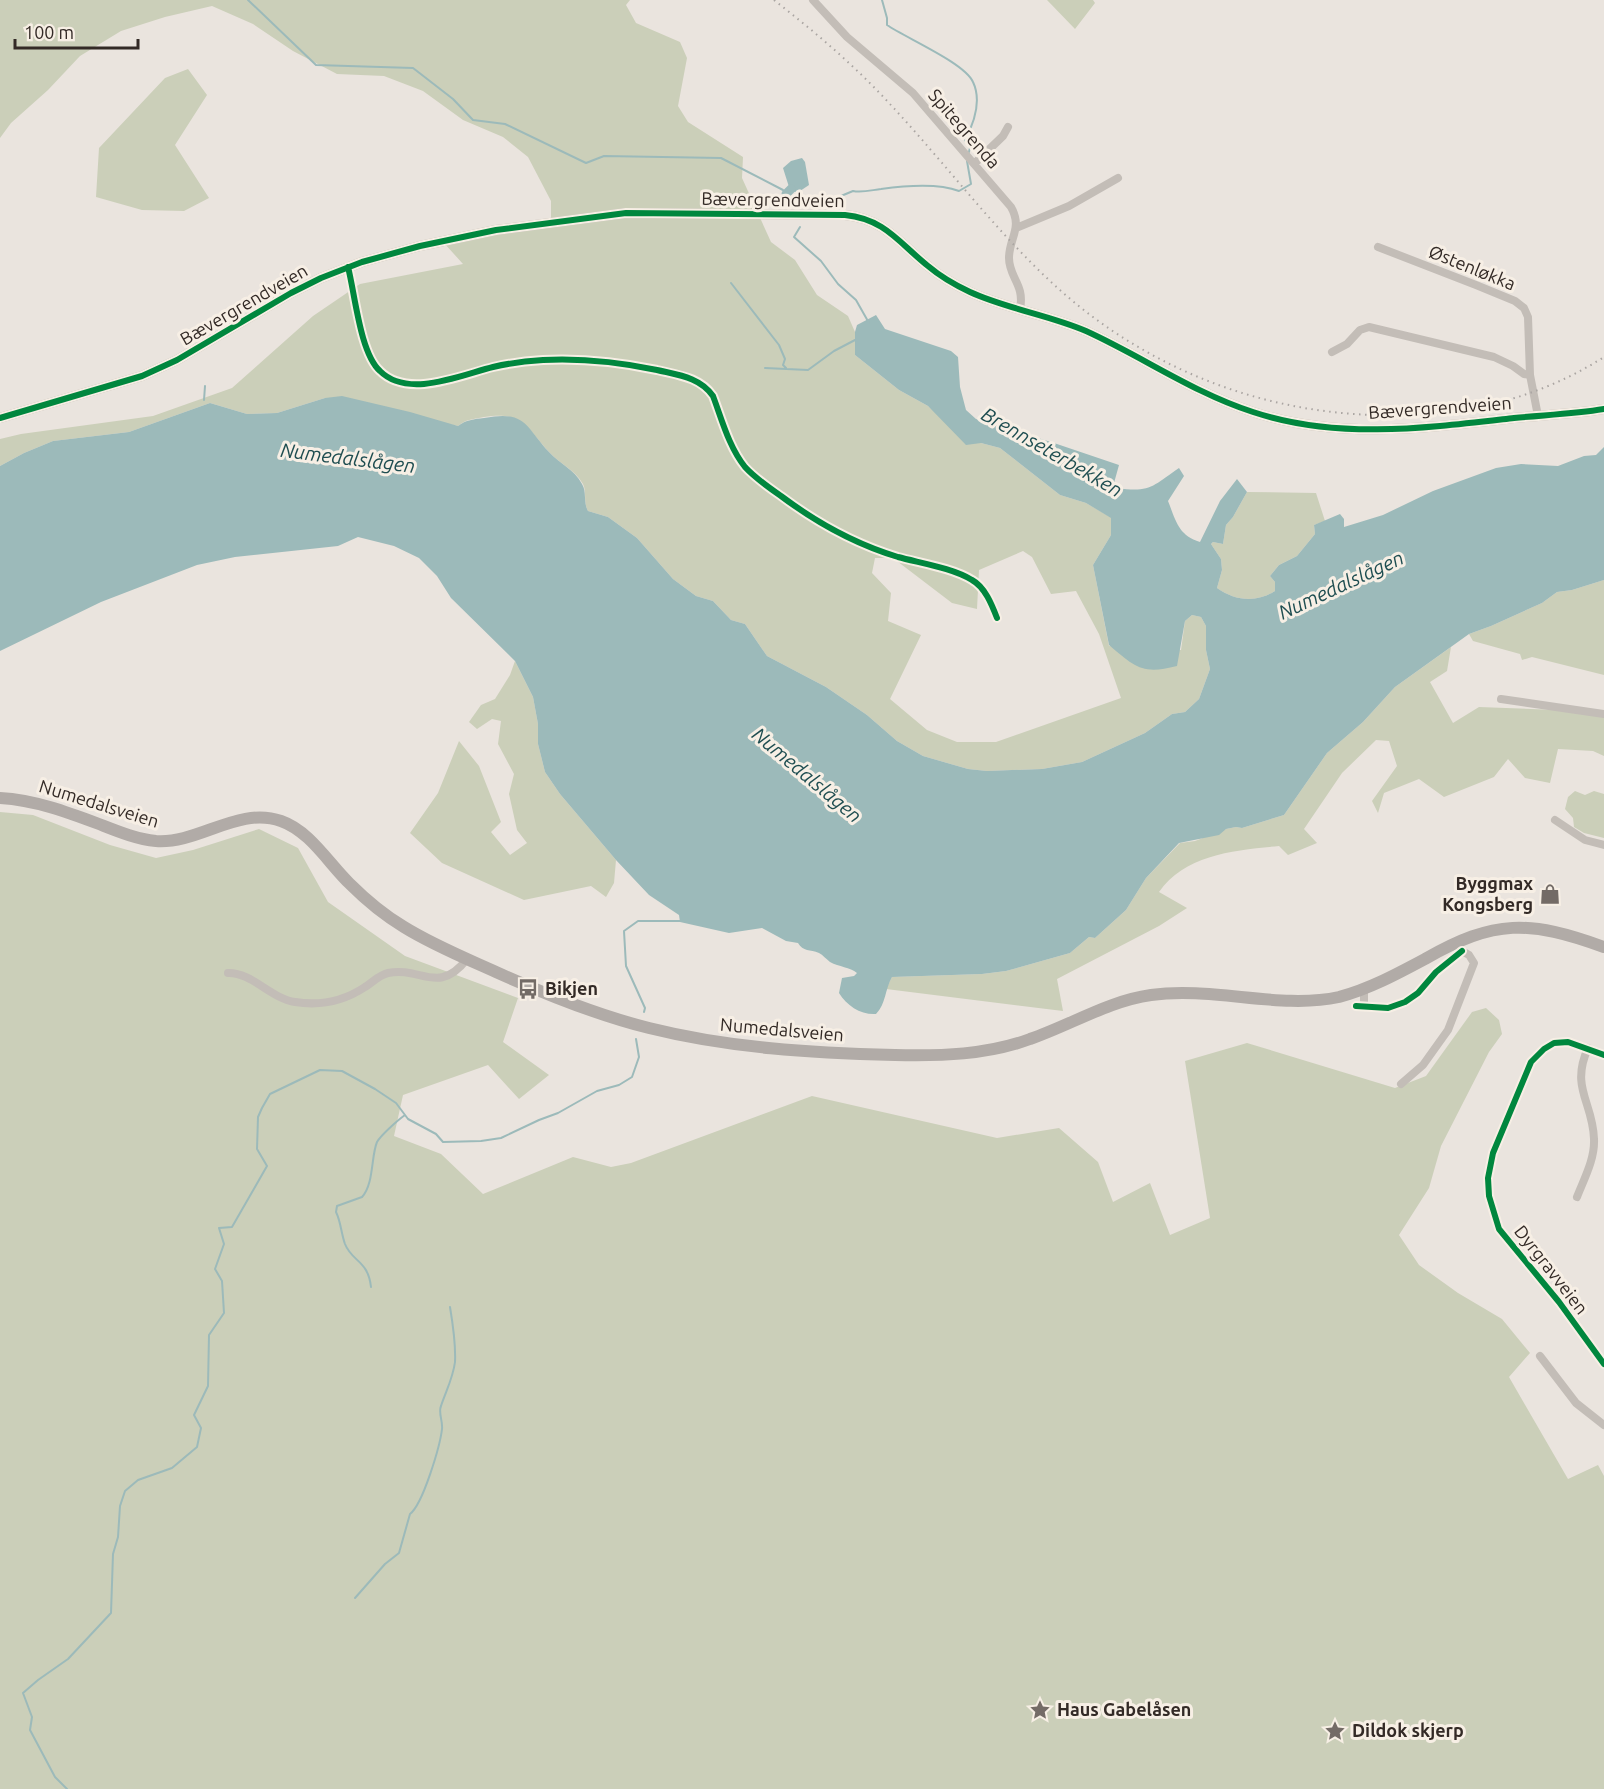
<svg xmlns="http://www.w3.org/2000/svg" width="1604" height="1789" font-family="Ubuntu,sans-serif">
<style>
.green{fill:#cbcfb9;fill-rule:evenodd}
.water{fill:#9cbaba}
.lines{fill:none;stroke-linecap:round;stroke-linejoin:round}
.stream{stroke:#9cbaba;stroke-width:2}
.canal{stroke:#9cbaba;stroke-width:9}
.minor{stroke:#c3bdb7;stroke-width:8}
.secondary{stroke:#b4ada8;stroke-width:10}
.primary{stroke:#b1aba7;stroke-width:12}
.rail{stroke:#aaa5a2;stroke-width:2;stroke-dasharray:1.5 4.5;stroke-linecap:butt}
.cycleway-casing{stroke:#f7efe5;stroke-width:10}
.cycleway{stroke:#00873e;stroke-width:6}
.labels{text-anchor:middle;stroke-width:6;stroke-linejoin:round;paint-order:stroke}
.street-label{font-size:18px;fill:#332a26;stroke:#f7efe5}
.poi-label{font-size:18px;font-weight:bold;fill:#332a26;stroke:#f7efe5;text-anchor:start}
.water-label{font-size:20px;font-style:italic;fill:#1f4e51;stroke:#f7efe5}
</style>
<rect width="100%" height="100%" fill="#eae4de"/>
<!-- green -->
<path class="green" d="M 0,0 L 630,0 L 626,5 L 636,23 L 680,42 L 687,58 L 678,106 L 688,122 L 743,157 L 742,178 L 771,242 L 795,260 L 817,295 L 848,316 L 855,332 L 855,355 L 899,390 L 928,406 L 946,422 L 981,443 L 1000,448 L 1060,495 L 1086,503 L 1112,518 L 1111,535 L 1093,565 L 1109,646 L 1181,650 L 1185,621 L 1192,615 L 1201,617 L 1206,626 L 1206,650 L 1210,669 L 1199,699 L 1185,712 L 1172,714 L 1145,733 L 1082,762 L 1042,769 L 987,771 L 968,769 L 923,756 L 897,741 L 867,715 L 826,687 L 767,656 L 745,624 L 731,620 L 713,601 L 696,596 L 673,579 L 637,538 L 608,517 L 588,511 C 583,502 587,492 583,484 C 574,469 560,464 549,452 C 526,427 523,411 484,417 C 474,419 466,419 458,426 L 325,398 L 277,413 L 247,414 L 210,403 L 129,432 L 53,441 L 24,453 L 0,466 L 0,439 L 21,434 L 153,416 L 232,388 L 313,316 L 360,284 L 463,264 L 444,243 L 551,218 L 551,201 L 528,157 L 503,137 L 463,120 L 423,91 L 384,76 L 337,74 L 293,51 L 253,24 L 212,6 L 165,17 L 121,31 L 80,56 L 48,90 L 11,123 L 0,138 ZM 1023,551 L 1032,557 L 1051,594 L 1076,591 L 1099,634 L 1121,698 L 996,742 L 957,742 L 927,730 L 890,699 L 921,635 L 888,621 L 891,593 L 872,573 L 875,558 L 893,558 L 952,603 L 977,609 L 979,570 Z
M 1047,0 L 1093,0 L 1095,3 L 1075,29 Z
M 188,69 L 207,95 L 175,145 L 209,198 L 184,211 L 142,210 L 96,197 L 99,148 L 165,78 Z
M 1247,492 L 1316,493 L 1325,521 L 1314,525 L 1315,534 L 1297,556 L 1279,565 L 1270,576 L 1275,582 L 1275,591 C 1257,603 1235,601 1217,588 L 1222,570 L 1221,559 L 1211,544 L 1213,542 L 1223,544 L 1226,525 L 1233,517 Z
M 1604,580 L 1604,675 L 1532,657 L 1522,660 L 1520,654 L 1473,641 L 1469,634 L 1491,626 L 1542,603 L 1557,592 L 1572,590 Z
M 1451,647 L 1447,671 L 1430,682 L 1453,723 L 1479,707 L 1558,710 L 1604,717 L 1604,756 L 1593,751 L 1558,749 L 1550,783 L 1525,778 L 1508,759 L 1494,777 L 1444,797 L 1419,779 L 1384,793 L 1378,813 L 1372,801 L 1397,766 L 1389,741 L 1376,740 L 1342,773 L 1304,829 L 1317,843 L 1288,855 L 1279,846 C 1236,850 1185,854 1159,892 L 1187,908 L 1159,926 L 1057,979 L 1063,1011 L 886,989 L 892,977 L 982,974 L 1006,971 L 1070,953 L 1089,937 L 1095,938 L 1126,910 L 1146,878 L 1180,843 L 1195,841 L 1226,829 L 1236,827 L 1242,828 L 1284,815 L 1327,753 L 1363,722 L 1395,687 Z
M 515,661 L 533,697 L 538,724 L 538,744 L 545,772 L 560,794 L 616,860 L 614,883 L 606,897 L 591,886 L 524,900 L 442,863 L 410,833 L 438,793 L 459,741 L 479,766 L 501,822 L 491,832 L 510,855 L 527,843 L 517,830 L 509,794 L 514,774 L 498,744 L 501,721 L 492,719 L 477,729 L 469,722 L 481,705 L 495,699 L 510,675 Z
M 1575,791 L 1585,795 L 1594,791 L 1604,794 L 1604,838 L 1584,833 L 1574,827 L 1573,818 L 1565,809 L 1568,797 Z
M 0,812 L 33,815 L 110,845 L 156,858 L 193,850 L 259,829 L 298,848 L 328,902 L 405,956 L 518,998 L 503,1042 L 549,1075 L 519,1099 L 488,1065 L 403,1095 L 394,1136 L 441,1154 L 483,1194 L 573,1157 L 611,1167 L 631,1163 L 812,1096 L 997,1138 L 1059,1128 L 1098,1162 L 1113,1202 L 1150,1183 L 1170,1235 L 1210,1218 L 1185,1061 L 1247,1043 L 1395,1088 L 1426,1076 L 1472,1012 L 1486,1008 L 1499,1020 L 1502,1034 L 1489,1052 L 1441,1146 L 1429,1188 L 1399,1235 L 1419,1265 L 1458,1293 L 1502,1319 L 1530,1353 L 1509,1377 L 1568,1479 L 1598,1465 L 1604,1476 L 1604,1789 L 0,1789 Z"/>
<!-- water -->
<path class="water" d="M 802,158 L 805,162 L 809,185 L 800,191 L 794,192 L 789,187 L 783,168 L 791,161 Z
M 876,315 L 885,329 L 951,351 L 958,357 L 960,387 L 966,410 L 976,419 L 1054,443 L 1119,465 L 1114,483 L 1117,488 C 1150,493 1153,486 1179,468 L 1184,476 L 1168,501 C 1176,521 1178,535 1200,542 L 1220,501 L 1237,479 L 1247,492 L 1233,517 L 1226,525 L 1223,544 L 1213,542 L 1211,544 L 1221,559 L 1222,570 L 1217,588 C 1235,601 1257,603 1275,591 L 1275,582 L 1270,576 L 1279,565 L 1297,556 L 1315,534 L 1314,525 L 1340,514 L 1344,519 L 1344,527 L 1383,515 L 1433,491 L 1496,468 L 1521,464 L 1558,466 L 1584,456 L 1596,455 L 1604,447 L 1604,580 L 1572,590 L 1557,592 L 1542,603 L 1491,626 L 1469,634 L 1395,687 L 1363,722 L 1327,753 L 1284,815 L 1242,828 L 1236,827 L 1226,829 L 1219,835 L 1179,843 L 1146,878 L 1126,910 L 1095,938 L 1089,937 L 1070,953 L 1006,971 L 982,974 L 892,977 C 885,989 886,1004 876,1014 C 861,1015 847,1006 839,993 L 842,978 L 854,976 L 857,973 C 850,967 839,967 830,962 C 826,959 823,955 819,953 C 810,949 803,952 798,943 L 786,941 L 762,928 L 729,933 L 680,922 L 679,915 L 649,895 L 616,860 L 560,794 L 545,772 L 538,744 L 538,724 L 533,697 L 515,661 L 451,598 L 437,576 L 419,558 L 394,546 L 358,537 L 338,546 L 235,557 L 197,565 L 101,602 L 0,651 L 0,466 L 24,453 L 53,441 L 129,432 L 210,403 L 247,414 L 277,413 L 325,398 L 342,396 L 410,412 L 458,426 C 466,420 474,419 484,418 C 526,410 525,426 549,452 C 560,464 574,469 582,484 C 587,492 583,502 588,511 L 608,517 L 637,538 L 673,579 L 696,596 L 713,601 L 731,620 L 745,624 L 767,656 L 826,687 L 867,715 L 897,741 L 923,756 L 968,769 L 987,771 L 1042,769 L 1082,762 L 1145,733 L 1172,714 L 1185,712 L 1199,699 L 1210,669 L 1206,650 L 1206,626 L 1201,617 L 1192,615 L 1185,621 L 1177,666 C 1142,675 1135,667 1109,645 L 1093,565 L 1111,535 L 1111,518 L 1086,503 L 1060,495 L 1000,448 L 981,443 L 966,445 L 928,406 L 899,390 L 855,355 L 855,332 L 857,325 Z"/>
<g class="lines">
<!-- stream -->
<path class="stream" d="M 248,0 L 316,65 L 413,68 L 453,99 L 473,120 L 505,124 L 586,163 L 604,156 L 721,158 L 783,190 L 793,203 L 799,198 L 813,206 L 818,199 L 828,208 L 832,207 L 841,196 L 853,191 C 862,193 872,190 881,189 C 903,186 938,183 959,191 L 971,184 L 967,161
M 882,0 L 887,18 L 887,25 C 906,38 965,63 973,82 C 982,101 974,123 965,140 L 970,148 L 968,155
M 800,227 L 794,237 L 821,261 L 838,284 L 856,300 L 869,323
M 731,283 L 779,345 L 785,359 L 783,365 L 786,368
M 765,368 L 808,370 L 834,351 L 855,340
M 204,400 L 205,386
M 644,1012 L 645,1008 L 626,966 L 624,931 L 638,921 L 682,921
M 371,1287 C 368,1260 352,1262 345,1244 C 341,1233 341,1222 336,1212 L 337,1206 L 362,1197 C 374,1184 371,1156 377,1142 C 381,1135 398,1120 405,1115
M 355,1598 L 385,1564 L 399,1553 L 410,1514 C 423,1504 440,1446 442,1429 C 443,1421 438,1413 441,1406 C 446,1391 453,1378 455,1362 C 456,1343 453,1325 450,1307
M 67,1789 L 55,1777 L 30,1730 L 32,1717 L 23,1693 L 38,1680 L 68,1659 L 111,1613 L 113,1554 L 118,1537 L 120,1506 L 125,1491 L 138,1480 L 172,1468 L 197,1447 L 201,1428 L 194,1415 L 208,1386 L 209,1335 L 224,1313 L 222,1281 L 215,1269 L 224,1244 L 219,1228 L 232,1227 L 267,1166 L 257,1149 L 258,1117 L 262,1108 L 270,1094 L 320,1070 L 342,1071 L 375,1089 L 396,1103 L 408,1119 L 436,1134 L 443,1142 L 481,1141 L 501,1138 L 539,1120 L 558,1113 L 597,1091 L 619,1085 L 632,1077 L 639,1057 L 636,1039"/>
<!-- canal -->
<path class="canal" d="M 786,194 L 791,189"/>
<!-- minor -->
<path class="minor" d="M 813,0 L 847,37 L 913,93 L 1011,207 C 1023,228 1009,238 1009,258 C 1009,278 1025,284 1020,309
M 974,164 L 1003,136 L 1008,127
M 1016,228 L 1069,206 L 1118,178
M 1378,247 L 1476,285 L 1515,301 L 1524,308 L 1528,317 L 1530,375 L 1538,416
M 348,267 C 355,294 360,353 380,371 C 408,399 461,375 493,367 C 510,363 527,361 543,360 C 582,358 619,362 657,370 C 678,375 700,377 713,396 C 722,420 729,447 745,467 C 755,478 768,487 781,496 C 817,523 855,544 898,557 C 920,563 953,568 972,580 C 985,587 992,605 997,618
M 1332,352 L 1347,344 L 1360,330 L 1369,327 L 1494,357 L 1513,366 L 1524,374 L 1530,375
M 1501,699 L 1604,714
M 1555,820 L 1585,840 L 1604,845
M 228,973 C 251,972 272,999 295,1002 C 320,1006 344,1001 365,987 C 373,982 379,975 388,973 C 421,966 438,996 467,959
M 1364,1007 L 1364,989
M 1604,1055 L 1568,1042 L 1554,1043 L 1544,1049 L 1531,1062 L 1493,1153 L 1488,1178 L 1489,1196 L 1499,1229 L 1559,1302 L 1604,1364
M 1401,1084 L 1423,1065 L 1448,1030 L 1474,963 L 1469,955 L 1462,951
M 1577,1197 C 1584,1179 1595,1159 1594,1139 C 1593,1102 1570,1088 1588,1048
M 1540,1356 L 1576,1403 L 1604,1425"/>
<!-- secondary -->
<path class="secondary" d="M 0,418 L 142,376 L 177,360 L 291,293 L 321,278 L 362,262 L 420,246 L 496,230 L 626,213 L 845,215 C 885,219 899,243 928,266 C 941,277 955,285 970,292 C 1007,309 1049,315 1086,331 C 1143,357 1194,393 1253,412 C 1338,440 1427,428 1514,418 C 1544,415 1574,414 1604,409"/>
<!-- primary -->
<path class="primary" d="M 0,798 C 35,800 67,812 99,824 C 117,831 136,839 156,841 C 199,844 238,806 281,821 C 310,831 329,864 350,884 C 366,900 384,915 404,927 C 433,945 465,958 496,972 C 545,994 596,1015 649,1028 C 729,1048 812,1053 895,1055 C 941,1056 987,1055 1030,1039 C 1071,1025 1108,1001 1151,995 C 1213,986 1280,1010 1339,997 C 1369,989 1397,974 1425,959 C 1495,919 1529,920 1604,947"/>
<!-- rail -->
<path class="rail" d="M 774,0 C 815,32 854,65 889,103 C 947,165 998,235 1061,291 C 1148,368 1260,412 1375,415 C 1456,418 1535,401 1604,357"/>
<!-- cycleway casing -->
<g class="cycleway-casing">
<path id="cycleway" d="M 348,267 C 355,294 360,353 380,371 C 408,399 461,375 493,367 C 510,363 527,361 543,360 C 582,358 619,362 657,370 C 678,375 700,377 713,396 C 722,420 729,447 745,467 C 755,478 768,487 781,496 C 817,523 855,544 898,557 C 920,563 953,568 972,580 C 985,587 992,605 997,618
M 0,418 L 142,376 L 177,360 L 291,293 L 321,278 L 362,262 L 420,246 L 496,230 L 626,213 L 845,215 C 885,219 899,243 928,266 C 941,277 955,285 970,292 C 1007,309 1049,315 1086,331 C 1143,357 1194,393 1253,412 C 1338,440 1427,428 1514,418 C 1544,415 1574,414 1604,409
M 1356,1006 L 1388,1008 L 1405,1002 L 1418,993 L 1436,972 L 1462,951
M 1604,1055 L 1568,1042 L 1554,1043 L 1544,1049 L 1531,1062 L 1493,1153 L 1488,1178 L 1489,1196 L 1499,1229 L 1559,1302 L 1604,1364"/>
</g>
<!-- cycleway -->
<use href="#cycleway" class="cycleway"/>
</g>
<!-- icons -->
<defs>
<g id="shop-bare" transform="scale(1.62)"><path d="M-5-2.5h2.3a2.7 3.5 0 0 1 5.4 0H5L5.5 6h-11ZM-1.5-2.5h3a1.5 2.3 0 0 0-3 0Z" fill="#736b66" stroke="#f7efe5" stroke-width="2.5" paint-order="stroke"/></g>
<g id="bus-bare" transform="scale(1.62)"><path d="M-5-6H5V4H4V6H2V4H-2V6H-4V4H-5ZM-3.5-4V0h7V-4ZM-3.5 1.2v1.5H-2V1.2ZM2 1.2v1.5H3.5V1.2Z" fill="#736b66" stroke="#f7efe5" stroke-width="2.5" paint-order="stroke"/></g>
<g id="sight-bare" transform="scale(1.62)"><path d="M0-6L1.8-2.2L6-1.7L2.9 1.2L3.7 5.4L0 3.3L-3.7 5.4L-2.9 1.2L-6-1.7L-1.8-2.2Z" fill="#736b66" stroke="#f7efe5" stroke-width="2.5" paint-order="stroke"/></g>
</defs>
<g fill-rule="evenodd">
<use href="#shop-bare" x="1550" y="894"/>
<use href="#bus-bare" x="528" y="989"/>
<use href="#sight-bare" x="1040" y="1710"/>
<use href="#sight-bare" x="1335" y="1731"/>
</g>
<g class="labels">
<!-- street labels -->
<g class="street-label">
<text transform="translate(964 129) rotate(49)" y="6">Spitegrenda</text>
<text transform="translate(773 200) rotate(1)" y="6">Bævergrendveien</text>
<text transform="translate(1472 268) rotate(22)" y="6">Østenløkka</text>
<text transform="translate(244 305) rotate(-30)" y="6">Bævergrendveien</text>
<text transform="translate(1440 408) rotate(-4)" y="6">Bævergrendveien</text>
<text transform="translate(99 804) rotate(17)" y="6">Numedalsveien</text>
<text transform="translate(782 1030) rotate(5)" y="6">Numedalsveien</text>
<text transform="translate(1551 1270) rotate(52)" y="6">Dyrgravveien</text>
</g>
<!-- poi labels -->
<g class="poi-label">
<text x="1533" y="890" text-anchor="end">Byggmax<tspan x="1533" dy="21">Kongsberg</tspan></text>
<text x="545" y="995">Bikjen</text>
<text x="1057" y="1716">Haus Gabelåsen</text>
<text x="1352" y="1737">Dildok skjerp</text>
</g>
<!-- water labels -->
<g class="water-label">
<text transform="translate(1052 452) rotate(30)" y="7">Brennseterbekken</text>
<text transform="translate(348 458) rotate(7)" y="7">Numedalslågen</text>
<text transform="translate(1341 585) rotate(-25)" y="7">Numedalslågen</text>
<text transform="translate(807 775) rotate(40)" y="7">Numedalslågen</text>
</g>
</g>
<!-- scale -->
<path d="M15 39v9h123v-9" fill="none" stroke="#332a26" stroke-width="3"/>
<text x="24" y="39" font-size="18" fill="#332a26" stroke="#f7efe5" stroke-width="4.5" paint-order="stroke">100 m</text>
</svg>
